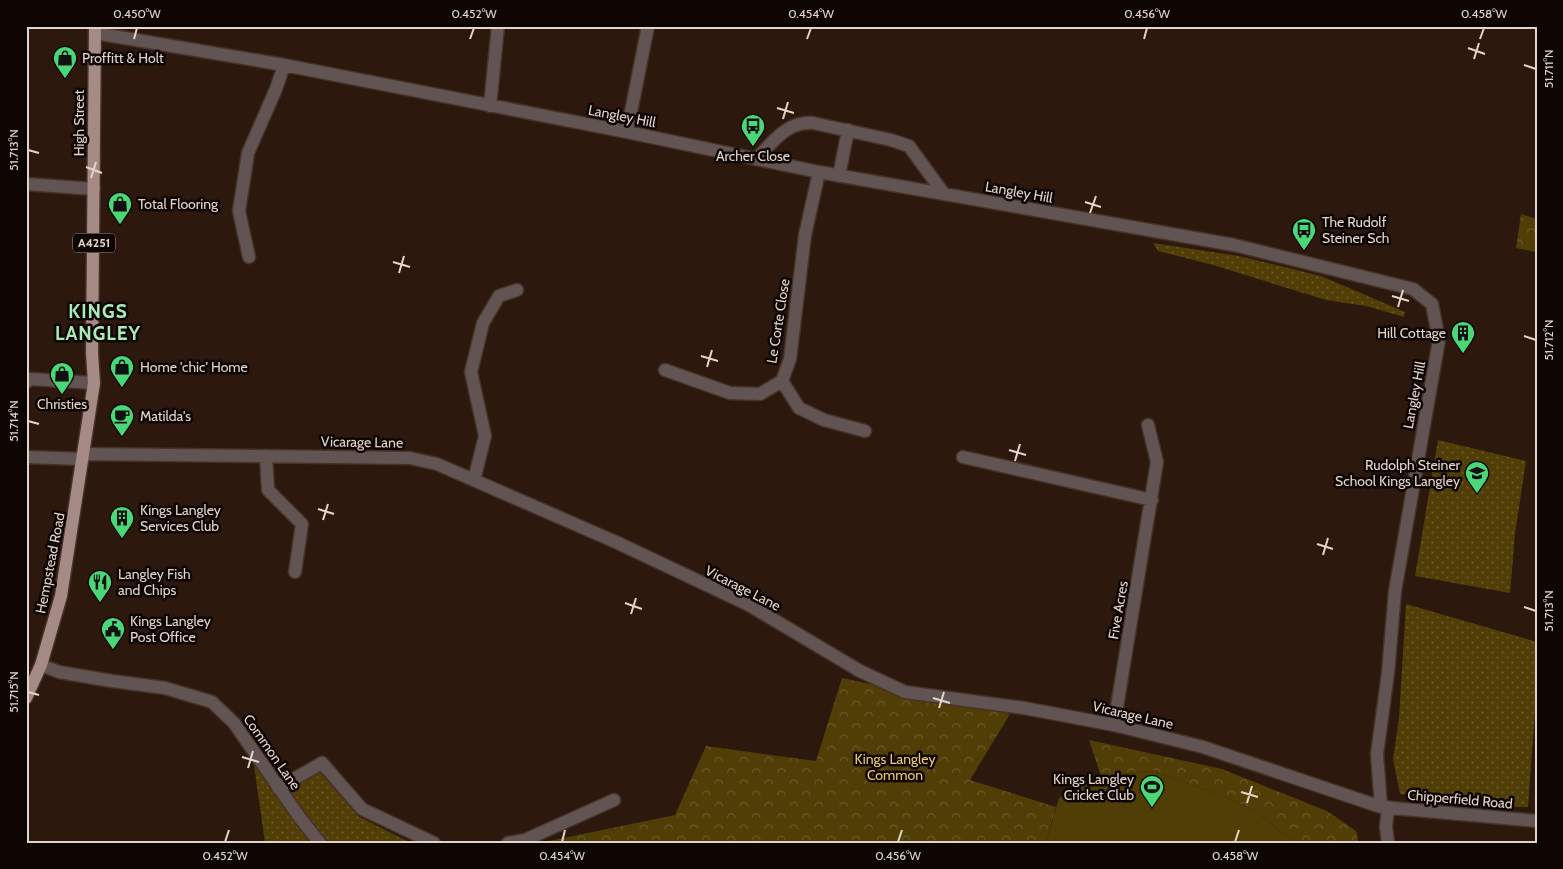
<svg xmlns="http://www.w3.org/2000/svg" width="1563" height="869" font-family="Cabin,sans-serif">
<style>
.grass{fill:url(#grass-dots)}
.forest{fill:url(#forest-crowns)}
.pitch{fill:#503e06}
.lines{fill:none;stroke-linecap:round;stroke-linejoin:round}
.minor-casing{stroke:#463228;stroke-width:15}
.major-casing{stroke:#463228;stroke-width:15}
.minor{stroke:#615452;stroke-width:12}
.major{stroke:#a58a86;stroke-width:12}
.ticks{fill:none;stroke:#e3d4cc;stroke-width:2}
.labels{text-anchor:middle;stroke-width:5;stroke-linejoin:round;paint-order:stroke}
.shield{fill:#0e0603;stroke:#a39690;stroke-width:1}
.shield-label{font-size:12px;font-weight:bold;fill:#e3d4cc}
.poi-label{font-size:14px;fill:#e3d4cc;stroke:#0e0603;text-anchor:start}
.street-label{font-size:14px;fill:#e3d4cc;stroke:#0e0603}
.park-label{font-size:14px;fill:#eecc72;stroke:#0e0603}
.district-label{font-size:19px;font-weight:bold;letter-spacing:1px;fill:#a8ecb7;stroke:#0e0603}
.neatline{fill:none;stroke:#e3d4cc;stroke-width:2}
.ticks-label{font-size:12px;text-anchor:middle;fill:#e3d4cc}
</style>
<defs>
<pattern id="grass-dots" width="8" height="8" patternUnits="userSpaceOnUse" patternTransform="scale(1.25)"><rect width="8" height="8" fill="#503e06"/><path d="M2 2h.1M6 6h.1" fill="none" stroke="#695929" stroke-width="1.8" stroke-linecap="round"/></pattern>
<pattern id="forest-crowns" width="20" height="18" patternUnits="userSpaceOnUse" patternTransform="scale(1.25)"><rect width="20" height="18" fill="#503e06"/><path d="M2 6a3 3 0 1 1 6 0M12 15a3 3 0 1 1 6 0" fill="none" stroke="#695929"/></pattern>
</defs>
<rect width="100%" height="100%" fill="#2c180d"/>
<!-- grass -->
<path class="grass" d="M 1153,243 L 1239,256 L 1321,276 L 1405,312 L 1404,317 L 1366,306 L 1326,300 L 1213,265 L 1158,251 Z
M 1438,440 L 1526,461 L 1515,534 L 1510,593 L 1415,576 Z
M 1406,604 L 1537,642 L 1537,684 L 1528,807 L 1494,806 L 1400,794 L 1393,759 L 1399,718 Z
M 252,751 L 277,791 L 320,769 L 358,816 L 411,843 L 265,843 Z"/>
<!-- forest -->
<path class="forest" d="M 1521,214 L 1537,219 L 1537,252 L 1516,248 Z
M 842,678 L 1010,714 L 970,780 L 1056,807 L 1046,843 L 539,843 L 675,815 L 706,746 L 816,761 Z
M 1089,740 L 1222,769 L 1327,811 L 1356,831 L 1359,843 L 1296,843 L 1252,809 L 1223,796 L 1152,771 L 1101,776 Z"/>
<!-- pitch -->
<path class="pitch" d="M 1152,771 L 1223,796 L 1252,809 L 1296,843 L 1046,843 L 1059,798 L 1101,776 Z"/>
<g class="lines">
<!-- minor casing -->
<g class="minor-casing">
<path id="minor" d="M 95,33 L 284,65 L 627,132 L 819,172 L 1234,245 L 1413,289 L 1432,304 L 1439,340 L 1395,591 L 1388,673 L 1377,754 L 1381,807
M 490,106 L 498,26
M 627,132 L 648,26
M 756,159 C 773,142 787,121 813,123 L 891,140 L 909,146 L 944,194
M 839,176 L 848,130
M 26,184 L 94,189
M 249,257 L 239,211 L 248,153 L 276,89 L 284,65
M 665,370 L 730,393 L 760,394 L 782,381 L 790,359 L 805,235 L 819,172
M 782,381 L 799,408 L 824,420 L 865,431
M 26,382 L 31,379 L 94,383
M 83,454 L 410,458 L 437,464 L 618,543 L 749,605 L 860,671 L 905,692 L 1024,708 L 1114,725 L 1203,747 L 1381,807 L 1537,821
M 266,456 L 268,490 L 302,524 L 295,572
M 26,457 L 83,459
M 963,457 L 1152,500
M 474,480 L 485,436 L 471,372 L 483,323 L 499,296 L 517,290
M 41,665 L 59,672 L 112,681 L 165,688 L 212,702 L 234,723 L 300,818 L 320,843
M 1114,725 L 1157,462 L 1148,425
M 278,788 L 322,763 L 362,809 L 434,843
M 1388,807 L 1386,827 L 1388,843
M 508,843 L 525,840 L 614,800"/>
</g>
<!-- major casing -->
<g class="major-casing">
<path id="major" d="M 26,698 L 41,665 L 61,596 L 94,383 L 92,353 L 95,26"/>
</g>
<!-- minor -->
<use href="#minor" class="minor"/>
<!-- major -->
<use href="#major" class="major"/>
</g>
<!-- ticks -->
<path class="ticks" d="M 134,39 L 137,28M 470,39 L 474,28M 807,39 L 811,28M 1144,39 L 1147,28M 1480,39 L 1484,28M 1468,48 L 1485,54M 1474,59 L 1479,43M 1524,65 L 1536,69M 777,108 L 794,113M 783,119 L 788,102M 28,150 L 39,153M 86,167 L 102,173M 91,178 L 96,162M 1085,202 L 1101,207M 1090,213 L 1096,196M 393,262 L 410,267M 399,273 L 404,256M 1392,296 L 1409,301M 1398,307 L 1403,290M 1524,336 L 1536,340M 701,356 L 718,361M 707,367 L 712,350M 28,421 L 39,424M 1009,450 L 1026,455M 1015,461 L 1020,444M 318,509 L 334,514M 323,520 L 328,504M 1317,544 L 1333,549M 1323,555 L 1328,538M 625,603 L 642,609M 1524,607 L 1536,611M 631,614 L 636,598M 28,692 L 39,695M 933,698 L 950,703M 939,708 L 944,692M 242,757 L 259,762M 248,768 L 253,751M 1241,792 L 1258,797M 1247,803 L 1252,786M 225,842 L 229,830M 562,842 L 565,830M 898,842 L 902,830M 1235,842 L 1239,830"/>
<!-- icons -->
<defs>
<g id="shop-pin" transform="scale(1.25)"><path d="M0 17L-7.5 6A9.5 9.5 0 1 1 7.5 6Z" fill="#4ad778" stroke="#0e0603"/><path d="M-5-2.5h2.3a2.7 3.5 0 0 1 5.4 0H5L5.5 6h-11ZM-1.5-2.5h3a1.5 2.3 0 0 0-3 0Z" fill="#111"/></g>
<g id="bus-pin" transform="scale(1.25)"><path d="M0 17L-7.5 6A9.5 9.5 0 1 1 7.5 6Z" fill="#4ad778" stroke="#0e0603"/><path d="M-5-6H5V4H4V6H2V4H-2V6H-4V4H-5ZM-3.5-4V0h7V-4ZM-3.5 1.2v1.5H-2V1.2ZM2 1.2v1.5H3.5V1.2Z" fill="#111"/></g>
<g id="building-pin" transform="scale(1.25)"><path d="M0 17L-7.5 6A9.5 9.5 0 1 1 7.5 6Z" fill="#4ad778" stroke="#0e0603"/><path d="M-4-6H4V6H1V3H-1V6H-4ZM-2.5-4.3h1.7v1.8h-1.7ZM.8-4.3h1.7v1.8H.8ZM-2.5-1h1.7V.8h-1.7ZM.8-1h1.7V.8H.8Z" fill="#111"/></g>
<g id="cafe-pin" transform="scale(1.25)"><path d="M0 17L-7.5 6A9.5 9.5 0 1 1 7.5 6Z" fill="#4ad778" stroke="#0e0603"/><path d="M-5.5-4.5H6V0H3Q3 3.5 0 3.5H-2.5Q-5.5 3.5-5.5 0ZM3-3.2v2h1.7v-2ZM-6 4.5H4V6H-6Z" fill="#111"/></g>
<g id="school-pin" transform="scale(1.25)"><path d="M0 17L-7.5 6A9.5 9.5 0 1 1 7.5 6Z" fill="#4ad778" stroke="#0e0603"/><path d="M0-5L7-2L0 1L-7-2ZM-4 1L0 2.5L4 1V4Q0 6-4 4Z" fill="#111"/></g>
<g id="restaurant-pin" transform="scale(1.25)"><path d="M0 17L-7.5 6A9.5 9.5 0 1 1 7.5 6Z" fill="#4ad778" stroke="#0e0603"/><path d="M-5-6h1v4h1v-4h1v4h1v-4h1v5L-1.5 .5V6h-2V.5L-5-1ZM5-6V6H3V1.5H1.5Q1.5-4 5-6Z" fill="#111"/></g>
<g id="civic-pin" transform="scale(1.25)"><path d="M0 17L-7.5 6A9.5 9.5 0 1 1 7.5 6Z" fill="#4ad778" stroke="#0e0603"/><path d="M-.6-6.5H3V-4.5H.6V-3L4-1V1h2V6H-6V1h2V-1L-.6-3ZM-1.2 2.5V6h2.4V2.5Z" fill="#111"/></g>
<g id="stadium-pin" transform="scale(1.25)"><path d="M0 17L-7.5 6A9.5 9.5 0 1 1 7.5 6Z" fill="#4ad778" stroke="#0e0603"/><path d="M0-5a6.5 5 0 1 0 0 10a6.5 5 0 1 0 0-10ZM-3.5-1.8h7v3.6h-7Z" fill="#111"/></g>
</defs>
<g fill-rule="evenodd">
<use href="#shop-pin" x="65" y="58"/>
<use href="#bus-pin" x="753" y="126"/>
<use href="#shop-pin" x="120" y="204"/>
<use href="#bus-pin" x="1304" y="230"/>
<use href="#building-pin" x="1463" y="333"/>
<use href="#shop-pin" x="122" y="367"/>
<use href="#shop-pin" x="62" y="374"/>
<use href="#cafe-pin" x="122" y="416"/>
<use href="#school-pin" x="1477" y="473"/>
<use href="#building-pin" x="122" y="518"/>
<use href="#restaurant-pin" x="100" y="582"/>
<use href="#civic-pin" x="113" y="629"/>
<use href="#stadium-pin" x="1152" y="787"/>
</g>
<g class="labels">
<!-- shield labels -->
<rect class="shield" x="73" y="233.5" width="42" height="19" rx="4"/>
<g class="shield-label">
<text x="94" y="247">A4251</text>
</g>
<!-- poi labels -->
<g class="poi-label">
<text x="82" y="63">Proffitt &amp; Holt</text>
<text x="753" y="161" text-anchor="middle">Archer Close</text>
<text x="138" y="209">Total Flooring</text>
<text x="1322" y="227">The Rudolf<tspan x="1322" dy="16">Steiner Sch</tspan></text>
<text x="1446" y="338" text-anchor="end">Hill Cottage</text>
<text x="140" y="372">Home 'chic' Home</text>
<text x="62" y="409" text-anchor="middle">Christies</text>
<text x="140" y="421">Matilda's</text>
<text x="1460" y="470" text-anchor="end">Rudolph Steiner<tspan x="1460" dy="16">School Kings Langley</tspan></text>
<text x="140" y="515">Kings Langley<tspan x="140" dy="16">Services Club</tspan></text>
<text x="118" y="579">Langley Fish<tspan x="118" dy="16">and Chips</tspan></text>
<text x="130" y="626">Kings Langley<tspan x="130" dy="16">Post Office</tspan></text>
<text x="1134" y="784" text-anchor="end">Kings Langley<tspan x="1134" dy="16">Cricket Club</tspan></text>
</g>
<!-- street labels -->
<g class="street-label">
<text transform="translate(622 116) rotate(11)" y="5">Langley Hill</text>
<text transform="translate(79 123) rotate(-90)" y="5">High Street</text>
<text transform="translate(1019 192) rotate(10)" y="5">Langley Hill</text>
<text transform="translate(778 321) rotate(-81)" y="5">Le Corte Close</text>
<text transform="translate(1414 395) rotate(-79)" y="5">Langley Hill</text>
<text transform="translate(362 442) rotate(1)" y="5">Vicarage Lane</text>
<text transform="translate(50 563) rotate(-79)" y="5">Hempstead Road</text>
<text transform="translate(743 588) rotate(27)" y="5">Vicarage Lane</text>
<text transform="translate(1118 610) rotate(-80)" y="5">Five Acres</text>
<text transform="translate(1133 715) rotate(13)" y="5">Vicarage Lane</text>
<text transform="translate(272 752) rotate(55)" y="5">Common Lane</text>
<text transform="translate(1460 799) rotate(5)" y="5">Chipperfield Road</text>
</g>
<!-- park labels -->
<g class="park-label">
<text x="895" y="764">Kings Langley<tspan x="895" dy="16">Common</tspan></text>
</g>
<!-- district labels -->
<g class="district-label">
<text x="98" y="318">KINGS<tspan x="98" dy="22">LANGLEY</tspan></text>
</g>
</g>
<!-- border -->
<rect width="1563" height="869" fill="none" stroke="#0e0603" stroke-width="55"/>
<rect x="28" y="28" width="1508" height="814" class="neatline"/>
<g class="ticks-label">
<text x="137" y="18">0.450°W</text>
<text x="474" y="18">0.452°W</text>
<text x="811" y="18">0.454°W</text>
<text x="1147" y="18">0.456°W</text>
<text x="1484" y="18">0.458°W</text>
<text transform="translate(1549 69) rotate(-90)" y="4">51.711°N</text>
<text transform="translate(14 150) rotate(-90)" y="4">51.713°N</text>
<text transform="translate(1549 340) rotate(-90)" y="4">51.712°N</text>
<text transform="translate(14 421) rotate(-90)" y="4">51.714°N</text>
<text transform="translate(1549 611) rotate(-90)" y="4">51.713°N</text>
<text transform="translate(14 692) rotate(-90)" y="4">51.715°N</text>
<text x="225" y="860">0.452°W</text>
<text x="562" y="860">0.454°W</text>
<text x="898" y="860">0.456°W</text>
<text x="1235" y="860">0.458°W</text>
</g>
</svg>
